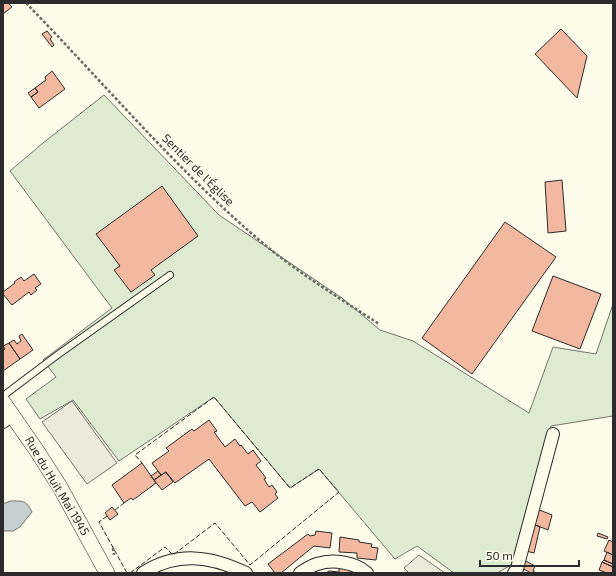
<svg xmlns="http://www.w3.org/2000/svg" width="616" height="576" font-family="'Exo 2',sans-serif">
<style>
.green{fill:#deebd1;stroke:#74746e}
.parking{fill:#eceadb;stroke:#74746e}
.water{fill:#c7d0d0;stroke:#74746e}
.building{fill:#f2b8a0;stroke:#2b2b2b}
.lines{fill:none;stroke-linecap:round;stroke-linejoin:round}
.service-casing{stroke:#2b2b2b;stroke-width:8}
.minor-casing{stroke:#2b2b2b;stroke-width:14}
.tertiary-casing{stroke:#2b2b2b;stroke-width:16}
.path{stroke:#6a6964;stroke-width:2.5;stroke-dasharray:3 2;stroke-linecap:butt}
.service{stroke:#fdfbea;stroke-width:6}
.minor{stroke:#fdfbea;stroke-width:12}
.tertiary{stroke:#fdfbea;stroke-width:15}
.fence{stroke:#2b2b2b;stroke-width:1;stroke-dasharray:5 2;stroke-linecap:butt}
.labels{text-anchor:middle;stroke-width:3;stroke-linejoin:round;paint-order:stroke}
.street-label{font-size:12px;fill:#2b2b2b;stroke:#fdfbea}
</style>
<rect width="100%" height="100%" fill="#fdfbea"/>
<!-- green -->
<path class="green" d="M 104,95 L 219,215 L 342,298 L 380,330 L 413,341 L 529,413 L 553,347 L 596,354 L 613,304 L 613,416 L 551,426 L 511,565 L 497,573 L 454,573 L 417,546 L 395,559 L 319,469 L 290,488 L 214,397 L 119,461 L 73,400 L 40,419 L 26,399 L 56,377 L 43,360 L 112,308 L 10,171 L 43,143 Z"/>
<!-- parking -->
<path class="parking" d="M 72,401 L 117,463 L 87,484 L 42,422 Z
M 419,555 L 445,573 L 409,573 L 404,568 Z"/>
<!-- water -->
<path class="water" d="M 10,501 C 23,501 26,500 32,512 L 20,527 L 13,531 L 3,531 L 3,504 Z"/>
<!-- building -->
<path class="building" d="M 3,3 L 8,3 L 12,7 L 3,14 Z
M 561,29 L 587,56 L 577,98 L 535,54 Z
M 47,31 L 52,37 L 50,39 L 54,45 L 52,47 L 42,34 Z
M 52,71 L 65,89 L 39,108 L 31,97 L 38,92 L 35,88 L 46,80 L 45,77 Z
M 35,88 L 38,92 L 31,97 L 28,93 Z
M 562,180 L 566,231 L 548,233 L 545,182 Z
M 162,186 L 198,236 L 151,270 L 155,275 L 131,292 L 114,270 L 120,266 L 96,234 Z
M 505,222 L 556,257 L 472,374 L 422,338 Z
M 34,274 L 41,284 L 35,288 L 37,290 L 31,295 L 29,292 L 12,305 L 3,294 L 3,292 L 15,283 L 14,282 L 21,277 L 24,281 Z
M 553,276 L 601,294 L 580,349 L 532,331 Z
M 22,334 L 33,350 L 20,359 L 9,343 L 14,340 L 17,344 L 21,341 L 19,336 Z
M 9,343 L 20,359 L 3,371 L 3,350 L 5,349 L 3,346 Z
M 209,420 L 217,431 L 214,432 L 225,447 L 235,439 L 240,446 L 241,445 L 248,454 L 253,450 L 261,461 L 256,465 L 266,478 L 264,479 L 269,487 L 272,485 L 277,492 L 275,494 L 278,498 L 260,512 L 252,502 L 245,506 L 209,459 L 175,483 L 166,472 L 161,475 L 152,463 L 169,451 L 166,448 L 192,429 L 194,431 Z
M 142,463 L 156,483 L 133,500 L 131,498 L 124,503 L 112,485 Z
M 158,471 L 161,475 L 154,480 L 151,476 Z
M 166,472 L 173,482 L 162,490 L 154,480 Z
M 112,507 L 118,514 L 110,520 L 105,513 Z
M 537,509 L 552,515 L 548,530 L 533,524 Z
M 533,524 L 540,527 L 534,553 L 526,551 Z
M 316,531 L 332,533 L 330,548 L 314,546 L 281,573 L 275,573 L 268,564 L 308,534 L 310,536 L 315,535 Z
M 598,533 L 608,537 L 607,539 L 597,536 Z
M 340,537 L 359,540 L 359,542 L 372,544 L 371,547 L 378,548 L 376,560 L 357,558 L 357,553 L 339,552 Z
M 609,540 L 613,542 L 613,555 L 604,551 Z
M 607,552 L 613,555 L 613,564 L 604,560 Z
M 524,560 L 535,566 L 533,571 L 536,573 L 531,573 L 522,568 Z
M 604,560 L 613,564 L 613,567 L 602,562 Z
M 602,562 L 613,567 L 613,573 L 607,573 L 599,570 Z
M 339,567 L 354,568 L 353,573 L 326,573 L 329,571 L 339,572 Z"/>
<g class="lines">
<!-- service casing -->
<g class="service-casing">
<path id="service" d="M 3,396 L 56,356 L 170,275"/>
</g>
<!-- minor casing -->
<g class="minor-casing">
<path id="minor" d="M 3,422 L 12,415
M 143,573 C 177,551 211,556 246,573
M 300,573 C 306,569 311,566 317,564 C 333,559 354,562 367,573
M 514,573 L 517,569 L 519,561 L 553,434"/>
</g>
<!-- tertiary casing -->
<g class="tertiary-casing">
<path id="tertiary" d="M 3,402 L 37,451 L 60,487 L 107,573"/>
</g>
<!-- path -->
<path class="path" d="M 26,3 C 103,82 174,167 258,239 C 295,271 338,297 379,324
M 113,548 L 114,555"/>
<!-- service -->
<use href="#service" class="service"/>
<!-- minor -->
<use href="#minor" class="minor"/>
<!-- tertiary -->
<use href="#tertiary" class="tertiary"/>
<!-- fence -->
<path class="fence" d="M 115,510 L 124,503
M 107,516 L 99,522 L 127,573
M 130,573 L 165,547 L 173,555 L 215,523 L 250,565 L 339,492 L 319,469 L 290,488 L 214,397 L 135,455 L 142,463"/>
</g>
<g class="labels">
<!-- street labels -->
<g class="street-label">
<text transform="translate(198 170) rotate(45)" y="4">Sentier de l'Église</text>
<text transform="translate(57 486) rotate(59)" y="4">Rue du Huit Mai 1945</text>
</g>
</g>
<!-- border -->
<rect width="616" height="576" fill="none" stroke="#2b2b2b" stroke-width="8"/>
<!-- scale -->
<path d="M480 560v6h99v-6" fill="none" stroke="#2b2b2b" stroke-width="2"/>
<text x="486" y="560" font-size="12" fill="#2b2b2b" stroke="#fdfbea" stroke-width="3" paint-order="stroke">50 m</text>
</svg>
